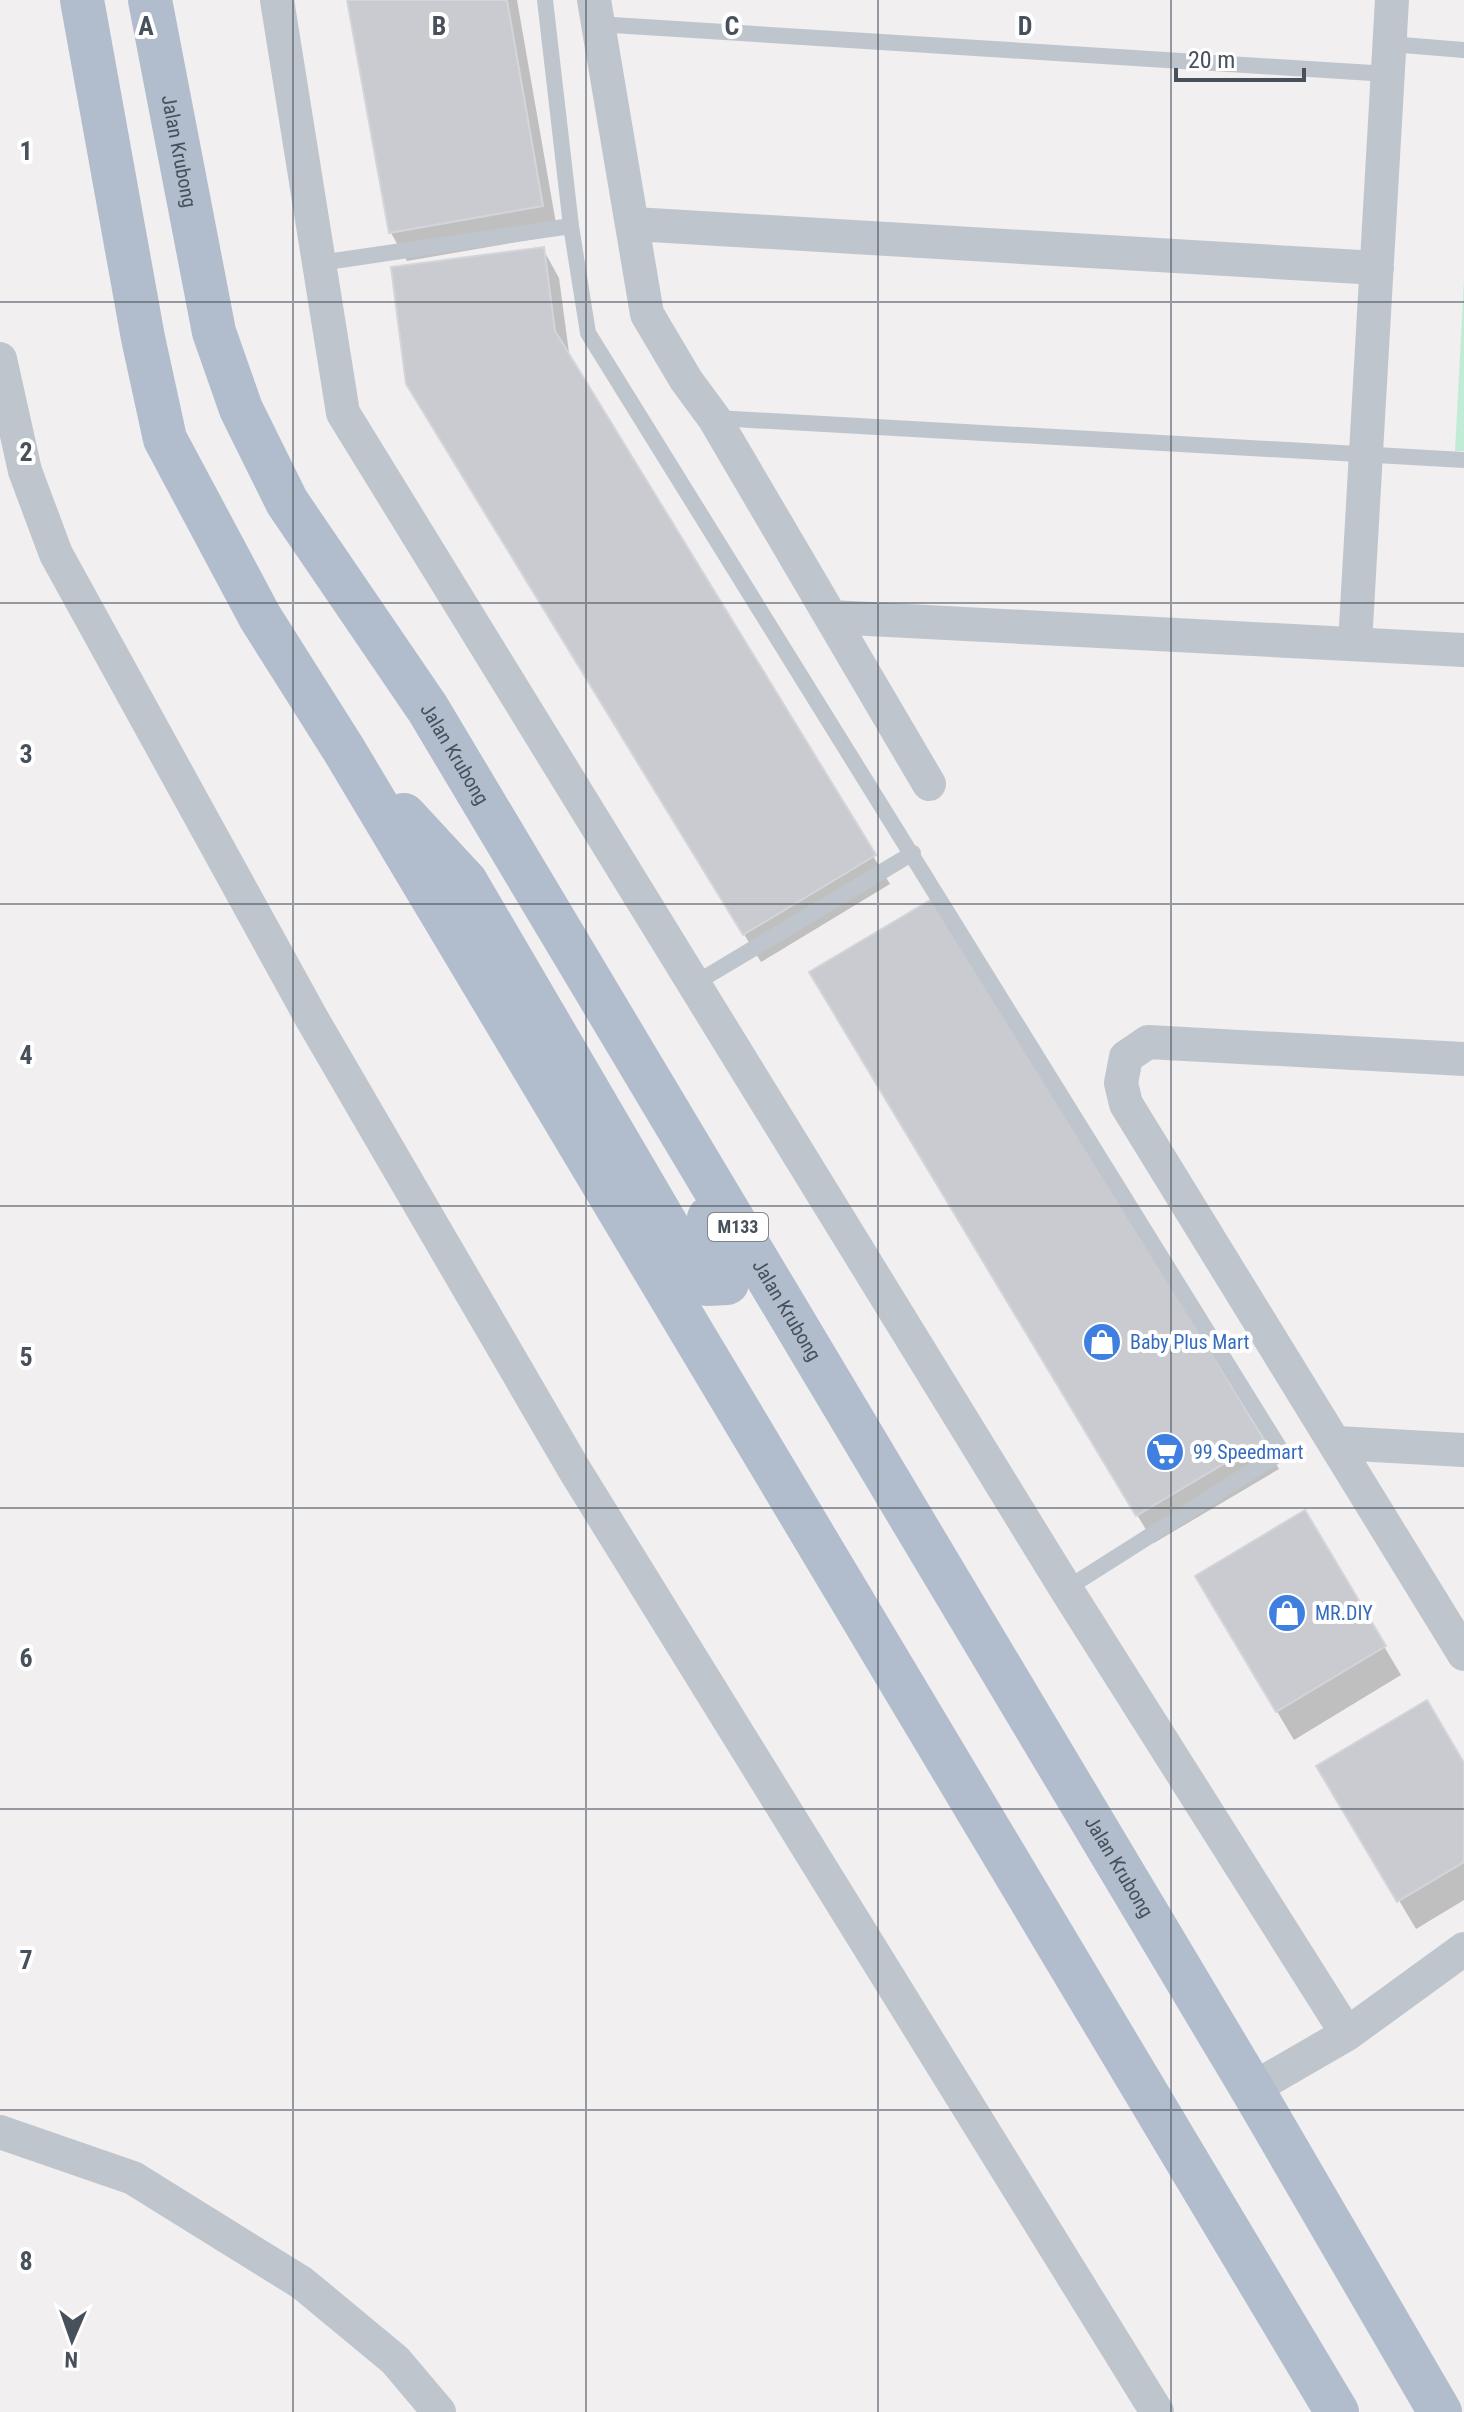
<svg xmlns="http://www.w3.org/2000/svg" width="1464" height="2412" font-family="'Roboto Condensed',sans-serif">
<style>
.green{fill:#c0ecd5}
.shadow{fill:#0003}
.building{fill:#c9cbd1;stroke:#d3d5da;stroke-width:2}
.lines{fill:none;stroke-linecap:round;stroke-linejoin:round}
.service{stroke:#bec5cd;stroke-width:16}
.minor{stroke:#bec5cd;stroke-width:34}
.primary{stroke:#b1bccc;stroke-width:44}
.grid{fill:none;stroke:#48515b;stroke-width:2;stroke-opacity:0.55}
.labels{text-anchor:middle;stroke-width:8;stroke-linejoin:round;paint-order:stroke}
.shield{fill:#fff;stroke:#7f858c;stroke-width:2}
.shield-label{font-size:18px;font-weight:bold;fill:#48515b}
.street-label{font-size:20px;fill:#48515b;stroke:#fff}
.shop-label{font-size:20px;fill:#366cbe;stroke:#fff;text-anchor:start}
.grid-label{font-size:26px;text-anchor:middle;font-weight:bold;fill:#48515b;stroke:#fff;stroke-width:8;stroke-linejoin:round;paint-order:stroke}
</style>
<rect width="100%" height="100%" fill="#f1efef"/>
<!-- green -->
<path class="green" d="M 1464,280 L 1464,451 L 1455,451 Z"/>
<!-- shadow -->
<path class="shadow" d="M 349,0 L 517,0 L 558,235 L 407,261 L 391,233 Z
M 543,249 L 559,278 L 570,360 L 890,884 L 761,962 L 425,414 Z
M 828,1001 L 1262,1441 L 1279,1469 L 1154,1543 Z
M 1305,1513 L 1401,1675 L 1294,1740 L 1214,1606 Z
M 1319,1766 L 1464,1767 L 1464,1900 L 1416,1929 Z"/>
<!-- building -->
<path class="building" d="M 347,0 L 507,0 L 543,206 L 389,233 Z
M 544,247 L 555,331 L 876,855 L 743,935 L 406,384 L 391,267 Z
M 937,896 L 1264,1440 L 1136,1516 L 809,972 Z
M 1305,1510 L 1386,1646 L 1276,1712 L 1195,1576 Z
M 1427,1700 L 1464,1763 L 1464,1862 L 1397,1902 L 1316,1766 Z"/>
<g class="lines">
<!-- service -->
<path class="service" d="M 545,0 L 571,226 L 588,333 L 1282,1452 L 1066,1589
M 597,24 L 1388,74
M 1390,44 L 1464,50
M 320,263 L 571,226
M 716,418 L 1464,460
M 694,984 L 913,853"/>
<!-- minor -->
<path class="minor" d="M 277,0 L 343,413 L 1066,1589 L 1347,2034 L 1252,2089
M 594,0 L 647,314 L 686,380 L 714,418 L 929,784
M 634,224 L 1377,268
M 0,359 L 25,471 L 56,554 L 312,1019 L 574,1469 L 1157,2412
M 831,617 L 1464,650
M 1355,644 L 1392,0
M 1464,1059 L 1148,1042 L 1126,1057 L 1121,1083 L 1126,1104 L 1464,1654
M 1337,1443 L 1464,1450
M 1347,2034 L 1464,1949
M 0,2132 L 133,2178 L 302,2283 L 395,2360 L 439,2412"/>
<!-- primary -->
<g class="primary">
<path d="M 82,0 L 143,338 L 165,439 L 260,617 L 344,750 L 1337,2412"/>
<path id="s1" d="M 150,0 L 214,332 L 241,409 L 287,502 L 428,709 L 1252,2089 L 1440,2412"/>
<path d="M 404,815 L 466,882 L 686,1258 L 707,1284 L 727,1283 C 734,1257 722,1240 709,1218"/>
</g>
</g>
<!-- grid -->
<path class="grid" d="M 293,0 L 293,2412M 586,0 L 586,2412M 878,0 L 878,2412M 1171,0 L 1171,2412M 0,302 L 1464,302M 0,603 L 1464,603M 0,904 L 1464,904M 0,1206 L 1464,1206M 0,1508 L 1464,1508M 0,1809 L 1464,1809M 0,2110 L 1464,2110"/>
<!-- icons -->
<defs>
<g id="shop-disc" transform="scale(2)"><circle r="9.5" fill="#3f7fe0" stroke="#fff"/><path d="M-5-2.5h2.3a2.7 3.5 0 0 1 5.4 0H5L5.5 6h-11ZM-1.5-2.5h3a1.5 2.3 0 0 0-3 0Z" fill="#fff"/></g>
<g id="supermarket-disc" transform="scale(2)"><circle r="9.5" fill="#3f7fe0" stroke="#fff"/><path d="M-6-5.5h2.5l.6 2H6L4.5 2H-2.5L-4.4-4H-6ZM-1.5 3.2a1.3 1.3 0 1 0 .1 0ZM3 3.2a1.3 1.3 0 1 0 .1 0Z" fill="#fff"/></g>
</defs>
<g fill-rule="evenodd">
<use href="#shop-disc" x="1102" y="1342"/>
<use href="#supermarket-disc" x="1165" y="1452"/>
<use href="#shop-disc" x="1287" y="1613"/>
</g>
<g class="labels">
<!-- shield labels -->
<rect class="shield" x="708" y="1213" width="60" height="28" rx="6"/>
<g class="shield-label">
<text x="738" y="1233">M133</text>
</g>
<!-- street labels -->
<g class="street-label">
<text dy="7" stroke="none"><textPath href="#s1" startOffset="154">Jalan Krubong</textPath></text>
<text dy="7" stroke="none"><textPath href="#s1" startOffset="826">Jalan Krubong</textPath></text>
<text dy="7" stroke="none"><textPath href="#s1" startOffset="1474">Jalan Krubong</textPath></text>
<text dy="7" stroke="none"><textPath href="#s1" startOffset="2122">Jalan Krubong</textPath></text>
</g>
<!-- shop labels -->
<g class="shop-label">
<text x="1130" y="1349">Baby Plus Mart</text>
<text x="1193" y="1459">99 Speedmart</text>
<text x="1315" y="1620">MR.DIY</text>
</g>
</g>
<g class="grid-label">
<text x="146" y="35">A</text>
<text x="439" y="35">B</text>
<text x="732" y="35">C</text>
<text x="1025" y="35">D</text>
<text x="26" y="160">1</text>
<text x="26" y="461">2</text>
<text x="26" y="763">3</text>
<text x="26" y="1064">4</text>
<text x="26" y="1366">5</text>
<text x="26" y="1667">6</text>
<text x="26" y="1969">7</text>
<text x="26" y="2270">8</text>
</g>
<!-- north arrow -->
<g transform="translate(72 2340) rotate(182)" stroke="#ffffff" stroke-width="6" paint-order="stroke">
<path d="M0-6L14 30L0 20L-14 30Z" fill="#48515b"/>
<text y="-12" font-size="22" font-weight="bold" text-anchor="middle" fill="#48515b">N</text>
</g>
<!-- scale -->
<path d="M1176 68v12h128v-12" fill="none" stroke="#48515b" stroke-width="4"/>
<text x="1188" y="68" font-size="24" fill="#48515b" stroke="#ffffff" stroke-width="6" paint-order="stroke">20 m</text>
</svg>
